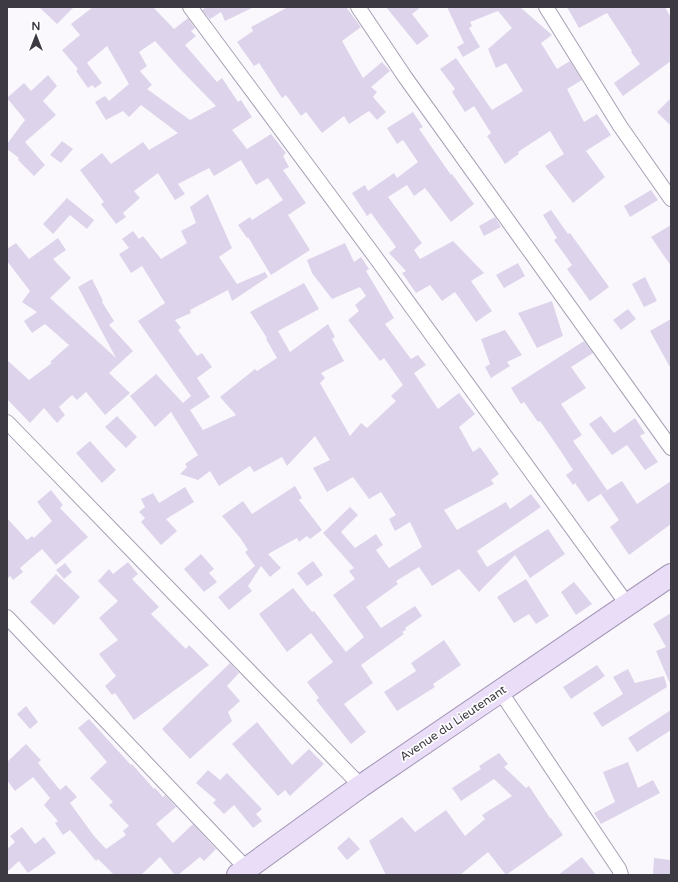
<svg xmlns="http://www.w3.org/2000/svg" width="678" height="882" font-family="'Varela Round',sans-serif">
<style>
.building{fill:#ddd4eb;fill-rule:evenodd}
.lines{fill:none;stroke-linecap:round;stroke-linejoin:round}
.street-casing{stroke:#a79fb4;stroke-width:16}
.primary-casing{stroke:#a396b6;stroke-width:24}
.street{stroke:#fff;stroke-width:14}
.primary{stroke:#e9ddf8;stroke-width:22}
.labels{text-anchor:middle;stroke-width:3.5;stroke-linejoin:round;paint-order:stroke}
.street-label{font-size:12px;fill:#3d3a43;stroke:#fff}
</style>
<rect width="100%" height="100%" fill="#faf8fd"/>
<!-- building -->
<path class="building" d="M 39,7 L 74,7 L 57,24 Z
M 93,7 L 153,7 L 174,29 L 188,18 L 195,28 L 191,31 L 196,36 L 185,45 L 217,82 L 222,78 L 238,102 L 241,100 L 252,117 L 232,130 L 247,149 L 271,134 L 286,153 L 283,156 L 289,167 L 283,170 L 306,203 L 288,215 L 310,250 L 271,275 L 248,237 L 247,238 L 238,225 L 250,217 L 252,220 L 283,200 L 268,178 L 256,185 L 241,160 L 214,176 L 209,168 L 178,184 L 185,194 L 175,200 L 158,173 L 134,191 L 140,198 L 123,213 L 126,217 L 116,224 L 101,204 L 104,202 L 80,170 L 102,153 L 111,164 L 143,142 L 149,150 L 178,133 L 141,105 L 129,117 L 123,111 L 106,120 L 95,102 L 105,96 L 109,101 L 129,84 L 107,46 L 87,63 L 102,83 L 95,88 L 92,85 L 88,88 L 76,71 L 78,69 L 62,50 L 80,35 L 71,24 ZM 155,41 L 181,70 L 216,106 L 190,120 L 147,89 L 152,85 L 140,71 L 147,66 L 139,52 Z
M 207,7 L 254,7 L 225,21 L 221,12 L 210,19 L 202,10 Z
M 288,7 L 346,7 L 361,27 L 342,41 L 363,78 L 382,62 L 390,71 L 371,87 L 377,92 L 373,97 L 386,112 L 377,120 L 369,111 L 349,124 L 344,116 L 322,133 L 306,112 L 301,116 L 286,95 L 282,98 L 259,63 L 254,66 L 237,42 L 253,31 L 251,27 Z
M 386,7 L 421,7 L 412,14 L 429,36 L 417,45 Z
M 447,7 L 520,7 L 552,35 L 541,43 L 557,69 L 570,61 L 582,80 L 567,89 L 584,122 L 597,114 L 611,135 L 586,151 L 605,177 L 573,203 L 545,166 L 564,154 L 550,131 L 518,152 L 519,154 L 505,164 L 487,136 L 491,133 L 474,106 L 465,112 L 452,92 L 455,89 L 440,69 L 456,58 L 492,110 L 523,91 L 506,63 L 496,68 L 488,49 L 512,28 L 498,11 L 470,22 L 472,26 L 469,28 L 480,47 L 463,57 L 457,47 L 464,43 Z
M 567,7 L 665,7 L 671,18 L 671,61 L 623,96 L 614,83 L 640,64 L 631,52 L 632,51 L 607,13 L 579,28 Z
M 48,75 L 57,86 L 43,101 L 56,115 L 25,142 L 45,165 L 34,176 L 18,160 L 19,158 L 7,149 L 7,144 L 25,120 L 7,98 L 24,83 L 31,91 Z
M 671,98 L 671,126 L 657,112 Z
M 413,112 L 423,127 L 419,129 L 451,175 L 452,174 L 474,204 L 451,222 L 425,188 L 414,196 L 407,185 L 388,197 L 422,243 L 414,250 L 420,259 L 453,241 L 484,273 L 471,281 L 492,311 L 476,322 L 455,292 L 442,301 L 430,285 L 416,293 L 402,273 L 406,271 L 389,253 L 396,247 L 371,213 L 367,216 L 352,193 L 365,185 L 368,191 L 394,173 L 397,178 L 418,162 L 403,140 L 397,144 L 387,128 Z
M 62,141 L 73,149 L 61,163 L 50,155 Z
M 651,190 L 658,200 L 630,217 L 624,206 Z
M 208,194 L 232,248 L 219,257 L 237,284 L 265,272 L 268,277 L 232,301 L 228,290 L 190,310 L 191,313 L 175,320 L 181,328 L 178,330 L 197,356 L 202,353 L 212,367 L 197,378 L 210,397 L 190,410 L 203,430 L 236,415 L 220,397 L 255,369 L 257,371 L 277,358 L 266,339 L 267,338 L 250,312 L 304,283 L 319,309 L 278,331 L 290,352 L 328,324 L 335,337 L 332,339 L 344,361 L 321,373 L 325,378 L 320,383 L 350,436 L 361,423 L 367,428 L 396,401 L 391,396 L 403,385 L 384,358 L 380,361 L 348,320 L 359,311 L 355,305 L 366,296 L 360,287 L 332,299 L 312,273 L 307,260 L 345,243 L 354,262 L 361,257 L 369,269 L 366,271 L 394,318 L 385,324 L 411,359 L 418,355 L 426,365 L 414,373 L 438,409 L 459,393 L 475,414 L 459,427 L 473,452 L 480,447 L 499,474 L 491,480 L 494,484 L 444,510 L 457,530 L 506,502 L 510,509 L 531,494 L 541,507 L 477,551 L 487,567 L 548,529 L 565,554 L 530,578 L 515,555 L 479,592 L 459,569 L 432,586 L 419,567 L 396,581 L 398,584 L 366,607 L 381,628 L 415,606 L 422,616 L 405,628 L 406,630 L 402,632 L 404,634 L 361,665 L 373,683 L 344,704 L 366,732 L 351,744 L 316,700 L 319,698 L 307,682 L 333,662 L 311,633 L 287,652 L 259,614 L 293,588 L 312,612 L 314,611 L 346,652 L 364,637 L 333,595 L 355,579 L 349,571 L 354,568 L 323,533 L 350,507 L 358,515 L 341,532 L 355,548 L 376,534 L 383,545 L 376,550 L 389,568 L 422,547 L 410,522 L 395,531 L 389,519 L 396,515 L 381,492 L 369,499 L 353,477 L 327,492 L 313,468 L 330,460 L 315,436 L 287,466 L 282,457 L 254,472 L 250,466 L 219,486 L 210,471 L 198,480 L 180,474 L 187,467 L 185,464 L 198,455 L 171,412 L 155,427 L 130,396 L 156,374 L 183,403 L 191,396 L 138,321 L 165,303 L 142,266 L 131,273 L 119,254 L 129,248 L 122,239 L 133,231 L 139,239 L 143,236 L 161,259 L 187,243 L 181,231 L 196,223 L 190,207 Z
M 67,198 L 94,220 L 87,229 L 70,215 L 53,234 L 43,224 Z
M 551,210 L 568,234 L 570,233 L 609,287 L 590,301 L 567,269 L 572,265 L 554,240 L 557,238 L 543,215 Z
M 495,217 L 501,227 L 484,236 L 479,226 Z
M 671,225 L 671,266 L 651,237 Z
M 58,238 L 66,250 L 53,259 L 71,278 L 50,298 L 116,358 L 78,287 L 92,279 L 103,301 L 102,302 L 114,321 L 109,325 L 133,351 L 109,373 L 130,393 L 105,415 L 86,392 L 77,400 L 72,395 L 59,407 L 65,415 L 57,423 L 44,408 L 30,423 L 7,399 L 7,360 L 29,380 L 52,363 L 50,362 L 69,345 L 45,324 L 32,333 L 24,321 L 37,312 L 22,302 L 30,291 L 7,261 L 7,249 L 16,243 L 29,259 Z
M 518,263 L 525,276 L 504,288 L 496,275 Z
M 645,277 L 657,301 L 644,307 L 632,284 Z
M 552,301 L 563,336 L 537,348 L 518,313 Z
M 628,309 L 636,319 L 621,330 L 613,320 Z
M 671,319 L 671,369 L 650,331 Z
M 505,330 L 522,355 L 507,362 L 510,366 L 491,378 L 485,367 L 490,364 L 481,339 Z
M 584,341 L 593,353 L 571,367 L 586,388 L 561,404 L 582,435 L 573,441 L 607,490 L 588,502 L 575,483 L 573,485 L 566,475 L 573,470 L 560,450 L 540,421 L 538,422 L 524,402 L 521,404 L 511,388 Z
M 117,416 L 137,437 L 126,448 L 105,427 Z
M 601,416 L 614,433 L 635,418 L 645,433 L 640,436 L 658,462 L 645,470 L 627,445 L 612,455 L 589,424 Z
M 90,441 L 116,470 L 102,483 L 76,453 Z
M 622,481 L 637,504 L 671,481 L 671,524 L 629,555 L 610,527 L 619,520 L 601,494 Z
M 295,486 L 302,498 L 299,500 L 322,530 L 310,539 L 307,536 L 299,542 L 297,538 L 268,554 L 281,568 L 270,577 L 261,566 L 248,586 L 252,591 L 229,610 L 218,597 L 255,566 L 245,552 L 248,550 L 241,539 L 222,516 L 243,501 L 252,514 Z
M 185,487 L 194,502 L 166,519 L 177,531 L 161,545 L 141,522 L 145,518 L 139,512 L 145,507 L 141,499 L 153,493 L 159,503 Z
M 51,490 L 63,505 L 60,508 L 88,537 L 56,565 L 42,549 L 20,568 L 23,572 L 13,580 L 10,576 L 7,579 L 7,518 L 27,540 L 32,536 L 34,538 L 52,521 L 37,502 Z
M 201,554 L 214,569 L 209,573 L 217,582 L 204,592 L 184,569 Z
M 313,561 L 323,575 L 307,586 L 297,573 Z
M 128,562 L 138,574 L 132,579 L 159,607 L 151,614 L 186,649 L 189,645 L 209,665 L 134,720 L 115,693 L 112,695 L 105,686 L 116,676 L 99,654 L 118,640 L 99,618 L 118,601 L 98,581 L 109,569 L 113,574 Z
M 65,563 L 72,572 L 64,579 L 56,570 Z
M 56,574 L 80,597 L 54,625 L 30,602 Z
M 526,579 L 549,616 L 536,624 L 529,614 L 514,623 L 497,597 Z
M 574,582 L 592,604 L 576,615 L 561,592 Z
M 671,613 L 671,686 L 656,651 L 666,647 L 653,624 Z
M 444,640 L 461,665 L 433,684 L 435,687 L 397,711 L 384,692 L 416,671 L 411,663 Z
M 230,663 L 239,673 L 227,686 L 240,701 L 228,712 L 232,721 L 190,759 L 162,729 Z
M 597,665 L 605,676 L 571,699 L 563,687 Z
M 628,669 L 635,683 L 664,676 L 667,687 L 602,727 L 593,713 L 623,694 L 613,677 Z
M 26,706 L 38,722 L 30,729 L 17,714 Z
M 671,710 L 671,730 L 637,752 L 628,738 Z
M 89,719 L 131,765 L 132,764 L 154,789 L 155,788 L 163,797 L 165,795 L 176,807 L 156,824 L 173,843 L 193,824 L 216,849 L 204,861 L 200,857 L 178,875 L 175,875 L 160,857 L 141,875 L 114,875 L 98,859 L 96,861 L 70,830 L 63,835 L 55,823 L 58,821 L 44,805 L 50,798 L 33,777 L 15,791 L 7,780 L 7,762 L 26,744 L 41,760 L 38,763 L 60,790 L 66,785 L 77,797 L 70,803 L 94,836 L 106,849 L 126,835 L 123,831 L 129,826 L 109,805 L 113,802 L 90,778 L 107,762 L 78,728 Z
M 257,722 L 292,765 L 309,749 L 324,764 L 290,796 L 285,790 L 278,796 L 232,744 Z
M 499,753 L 508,764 L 504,767 L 526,788 L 529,786 L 550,818 L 551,818 L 563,835 L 506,875 L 488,852 L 460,875 L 386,875 L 369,841 L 402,817 L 415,832 L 446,810 L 465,836 L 485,819 L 482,815 L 512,796 L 494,779 L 461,801 L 452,788 L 481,769 L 479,766 Z
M 628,762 L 638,788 L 653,780 L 660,793 L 601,824 L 594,813 L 615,802 L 603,772 Z
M 208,770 L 220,780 L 227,773 L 262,809 L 256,814 L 262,821 L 253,828 L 234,805 L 224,814 L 213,803 L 216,800 L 196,783 Z
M 22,827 L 35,844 L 44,837 L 56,853 L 28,873 L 19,861 L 7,872 L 7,849 L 15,842 L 10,836 Z
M 349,837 L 360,849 L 347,860 L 337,848 Z
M 582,857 L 596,875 L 558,875 Z
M 654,858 L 671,860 L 671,875 L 653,875 Z"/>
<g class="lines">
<!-- street casing -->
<g class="street-casing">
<path id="street" d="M 190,7 L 376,258 L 627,604
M 358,7 L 405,77 L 671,448
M 546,7 L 620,126 L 671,199
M 7,422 L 361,786
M 7,617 L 246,868
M 500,691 L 619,869 L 621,875"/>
</g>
<!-- primary casing -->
<g class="primary-casing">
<path id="primary" d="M 238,875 L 361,786 L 671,575"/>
</g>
<!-- street -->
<use href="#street" class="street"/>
<!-- primary -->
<use href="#primary" class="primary"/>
</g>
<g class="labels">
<!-- street labels -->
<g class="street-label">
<text transform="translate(453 723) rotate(-34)" y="4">Avenue du Lieutenant</text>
</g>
</g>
<!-- border -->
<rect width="678" height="882" fill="none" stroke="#3d3a43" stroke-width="16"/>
<!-- north arrow -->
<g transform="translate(36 36)" stroke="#ffffff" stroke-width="3" paint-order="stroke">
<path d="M0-3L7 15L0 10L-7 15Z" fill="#3d3a43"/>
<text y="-6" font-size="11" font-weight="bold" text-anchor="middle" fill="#3d3a43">N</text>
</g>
</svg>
